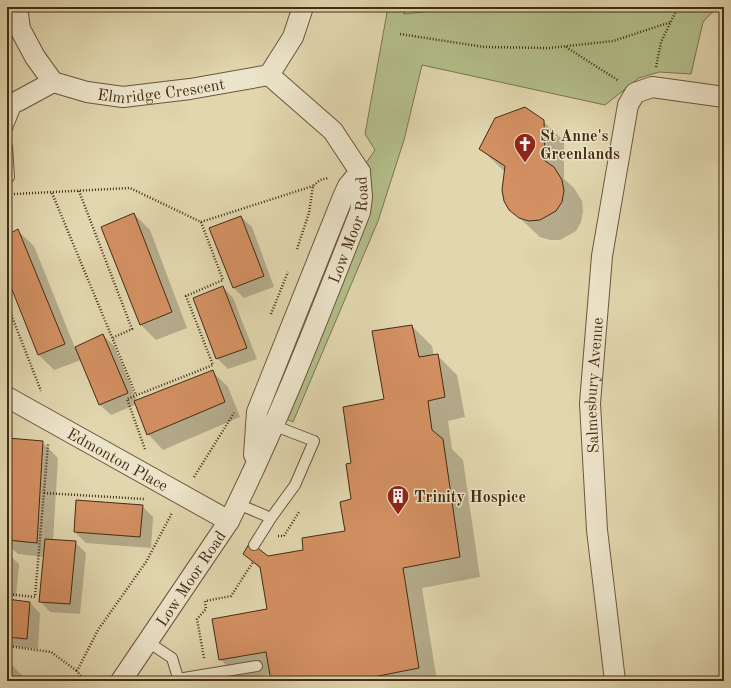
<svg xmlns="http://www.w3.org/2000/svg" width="731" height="688" font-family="'Old Standard TT',serif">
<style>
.green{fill:#b3be8a;stroke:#7c744f}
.shadow{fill:#0003}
.building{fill:#d39062;stroke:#452b14}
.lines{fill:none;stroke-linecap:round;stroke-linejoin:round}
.lane-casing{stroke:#6c563a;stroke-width:12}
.street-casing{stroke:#6c563a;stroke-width:22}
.path{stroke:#452b14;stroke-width:2.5;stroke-dasharray:1 2;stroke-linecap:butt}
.lane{stroke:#ece4ca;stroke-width:10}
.street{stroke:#ece4ca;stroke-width:20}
.labels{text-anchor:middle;stroke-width:3;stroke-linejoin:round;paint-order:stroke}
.street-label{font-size:16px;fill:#452b14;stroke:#ece4ca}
.poi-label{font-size:16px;font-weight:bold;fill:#452b14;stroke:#ece4ca;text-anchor:start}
</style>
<rect width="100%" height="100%" fill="#e1d6ae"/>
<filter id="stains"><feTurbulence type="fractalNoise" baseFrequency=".005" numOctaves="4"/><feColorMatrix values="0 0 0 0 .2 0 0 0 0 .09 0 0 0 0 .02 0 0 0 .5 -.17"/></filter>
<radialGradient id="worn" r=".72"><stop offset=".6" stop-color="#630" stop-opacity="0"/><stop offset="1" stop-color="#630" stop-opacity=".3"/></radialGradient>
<!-- green -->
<path class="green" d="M 388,7 L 405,7 L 404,14 L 468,7 L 717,7 L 703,22 L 691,74 L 659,72 L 639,78 L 605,105 L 422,65 L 404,140 L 378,221 L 293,422 L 277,415 L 360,212 L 360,172 L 375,150 L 365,134 Z"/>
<!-- shadow -->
<path class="shadow" d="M 478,7 L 497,7 L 482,10 Z
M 543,121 L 564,141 L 564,179 L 574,188 L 582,201 L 583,212 L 581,222 L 576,231 L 560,240 L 550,240 L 540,237 L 510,209 L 505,172 L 480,148 Z
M 134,214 L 150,230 L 187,328 L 156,340 L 140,324 Z
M 241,217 L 252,227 L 274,287 L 244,298 L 234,288 L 211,228 Z
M 18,231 L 34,246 L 75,348 L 103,335 L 114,346 L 137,401 L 212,371 L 228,387 L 240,417 L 163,450 L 148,434 L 137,404 L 111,415 L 100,405 L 81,360 L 54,370 L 38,354 L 7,274 L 7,236 Z
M 223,287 L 233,298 L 257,359 L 228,369 L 217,358 Z
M 412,326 L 432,346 L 434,356 L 437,355 L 457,375 L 465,417 L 448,421 L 452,449 L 463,460 L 480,577 L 422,588 L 437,681 L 272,681 L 271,674 L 240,679 L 220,659 L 268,610 L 262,571 L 244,554 L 268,557 L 304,551 L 346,532 L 353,500 L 352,464 L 385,400 Z
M 9,440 L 42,442 L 58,458 L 53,541 L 75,542 L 86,553 L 80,614 L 50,612 L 40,601 L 44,557 L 18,554 L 7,544 L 7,469 Z
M 142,506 L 153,517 L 151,548 L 86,543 L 75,532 Z
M 7,553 L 19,564 L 16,597 L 7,595 Z
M 7,600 L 30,603 L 40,613 L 38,649 L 7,646 Z
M 7,660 L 23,676 L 23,681 L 7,681 Z"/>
<!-- building -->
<path class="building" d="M 525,107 L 544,120 L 545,161 L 554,167 L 562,180 L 564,191 L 562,202 L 556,211 L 540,220 L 529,221 L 519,218 L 509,210 L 504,201 L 502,190 L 505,166 L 479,149 L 495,118 Z
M 134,213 L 172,312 L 140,325 L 101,227 Z
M 241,216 L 264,276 L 233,288 L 209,228 Z
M 18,229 L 65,344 L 38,355 L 7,277 L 7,235 Z
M 223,286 L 247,348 L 216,359 L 193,298 Z
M 412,325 L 419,357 L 438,354 L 445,397 L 428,401 L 432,430 L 443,439 L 460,557 L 403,568 L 419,668 L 353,681 L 271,681 L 266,652 L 219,660 L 212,619 L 267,609 L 260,567 L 243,554 L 250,542 L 268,556 L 303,550 L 302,538 L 345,531 L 340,502 L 351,499 L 346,464 L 351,463 L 343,407 L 384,399 L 372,331 Z
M 103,334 L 128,393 L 99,405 L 75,347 Z
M 213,370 L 225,402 L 147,435 L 134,401 Z
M 8,438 L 43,441 L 37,543 L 7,540 Z
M 76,500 L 143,505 L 140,537 L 74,532 Z
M 45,539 L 76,541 L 70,604 L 39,602 Z
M 7,599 L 30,602 L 27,639 L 7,637 Z"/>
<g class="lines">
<!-- lane casing -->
<g class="lane-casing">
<path id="lane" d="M 7,128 L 18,101
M 7,147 L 9,177
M 238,504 L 271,518 L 295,485 L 314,441 L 270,424
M 254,545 L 271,518
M 148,642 L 172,658 L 179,681
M 178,679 L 257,666"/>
</g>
<!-- street casing -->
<g class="street-casing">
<g id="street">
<path id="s1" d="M 17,7 L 20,29 L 35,57 L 53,82 L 87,92 L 123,97 L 190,89 L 269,75 L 293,37 L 303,7"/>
<path d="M 269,75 L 333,131 L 360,172"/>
<path d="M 18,101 L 53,82"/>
<path id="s2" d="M 7,397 L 229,521"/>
<path d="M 254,455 L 257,412 L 343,197 L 348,186 L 360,172"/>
<path id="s3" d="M 121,681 L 229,521 C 279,421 319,316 360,212 L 362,197 L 360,172"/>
<path id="s4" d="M 615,681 L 597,530 L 590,403 L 602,256 L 628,105 L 635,93 L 652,87 L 724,97"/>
</g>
</g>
<!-- path -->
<path class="path" d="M 400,34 L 484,47 L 549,48 L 613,41 L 671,22
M 566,47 L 619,81
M 656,67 L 661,42 L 678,7
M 79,191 L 132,329 L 112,338
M 52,193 L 136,395
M 14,194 L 130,188 L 201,222 L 223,280 L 186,296 L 213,365 L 127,399 L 145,449
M 201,222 L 313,186
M 297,249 L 309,213 L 313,186 L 320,180 L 328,178
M 7,304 L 41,391
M 271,314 L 288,272
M 194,477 L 234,413
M 44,493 L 144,499
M 278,536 L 284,536 L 299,512
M 7,594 L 35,597 L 48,444
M 7,646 L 51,652 L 77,671
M 204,658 L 197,619 L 206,609 L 205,601 L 231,596 L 253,562
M 84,681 L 77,671 L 98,630 L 146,562 L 172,513"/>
<!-- lane -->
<use href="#lane" class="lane"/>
<!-- street -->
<use href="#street" class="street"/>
</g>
<!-- icons -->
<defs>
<g id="church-pin" transform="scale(1.15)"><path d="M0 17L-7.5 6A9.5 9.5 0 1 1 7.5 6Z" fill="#8f2418" stroke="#ece4ca"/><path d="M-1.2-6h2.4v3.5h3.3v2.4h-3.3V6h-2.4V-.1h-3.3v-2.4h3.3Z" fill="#fff"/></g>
<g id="building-pin" transform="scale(1.15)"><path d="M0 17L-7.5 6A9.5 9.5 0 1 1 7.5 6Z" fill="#8f2418" stroke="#ece4ca"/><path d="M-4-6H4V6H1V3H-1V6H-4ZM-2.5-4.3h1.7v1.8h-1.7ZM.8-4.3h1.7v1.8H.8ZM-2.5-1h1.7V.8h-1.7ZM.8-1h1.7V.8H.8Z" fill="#fff"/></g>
</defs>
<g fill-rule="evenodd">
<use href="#church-pin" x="525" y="144"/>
<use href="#building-pin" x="398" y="496"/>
</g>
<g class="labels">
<!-- street labels -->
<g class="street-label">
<text dy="6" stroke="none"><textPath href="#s1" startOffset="195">Elmridge Crescent</textPath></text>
<text dy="6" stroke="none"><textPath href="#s3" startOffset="509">Low Moor Road</textPath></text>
<text dy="6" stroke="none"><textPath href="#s4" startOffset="297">Salmesbury Avenue</textPath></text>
<text dy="6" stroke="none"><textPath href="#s2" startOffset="127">Edmonton Place</textPath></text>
<text dy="6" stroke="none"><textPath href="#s3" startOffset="124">Low Moor Road</textPath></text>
</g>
<!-- poi labels -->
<g class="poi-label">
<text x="540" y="141">St Anne's<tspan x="540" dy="18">Greenlands</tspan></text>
<text x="414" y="502">Trinity Hospice</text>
</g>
</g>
<!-- margin -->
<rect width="731" height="688" fill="none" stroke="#e1d6ae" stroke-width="24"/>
<rect x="8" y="8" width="715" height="672" fill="none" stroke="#452b14" stroke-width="2"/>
<rect x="12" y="12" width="707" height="664" fill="none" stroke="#452b14"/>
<rect width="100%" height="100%" filter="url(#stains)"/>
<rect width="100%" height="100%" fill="url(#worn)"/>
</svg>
